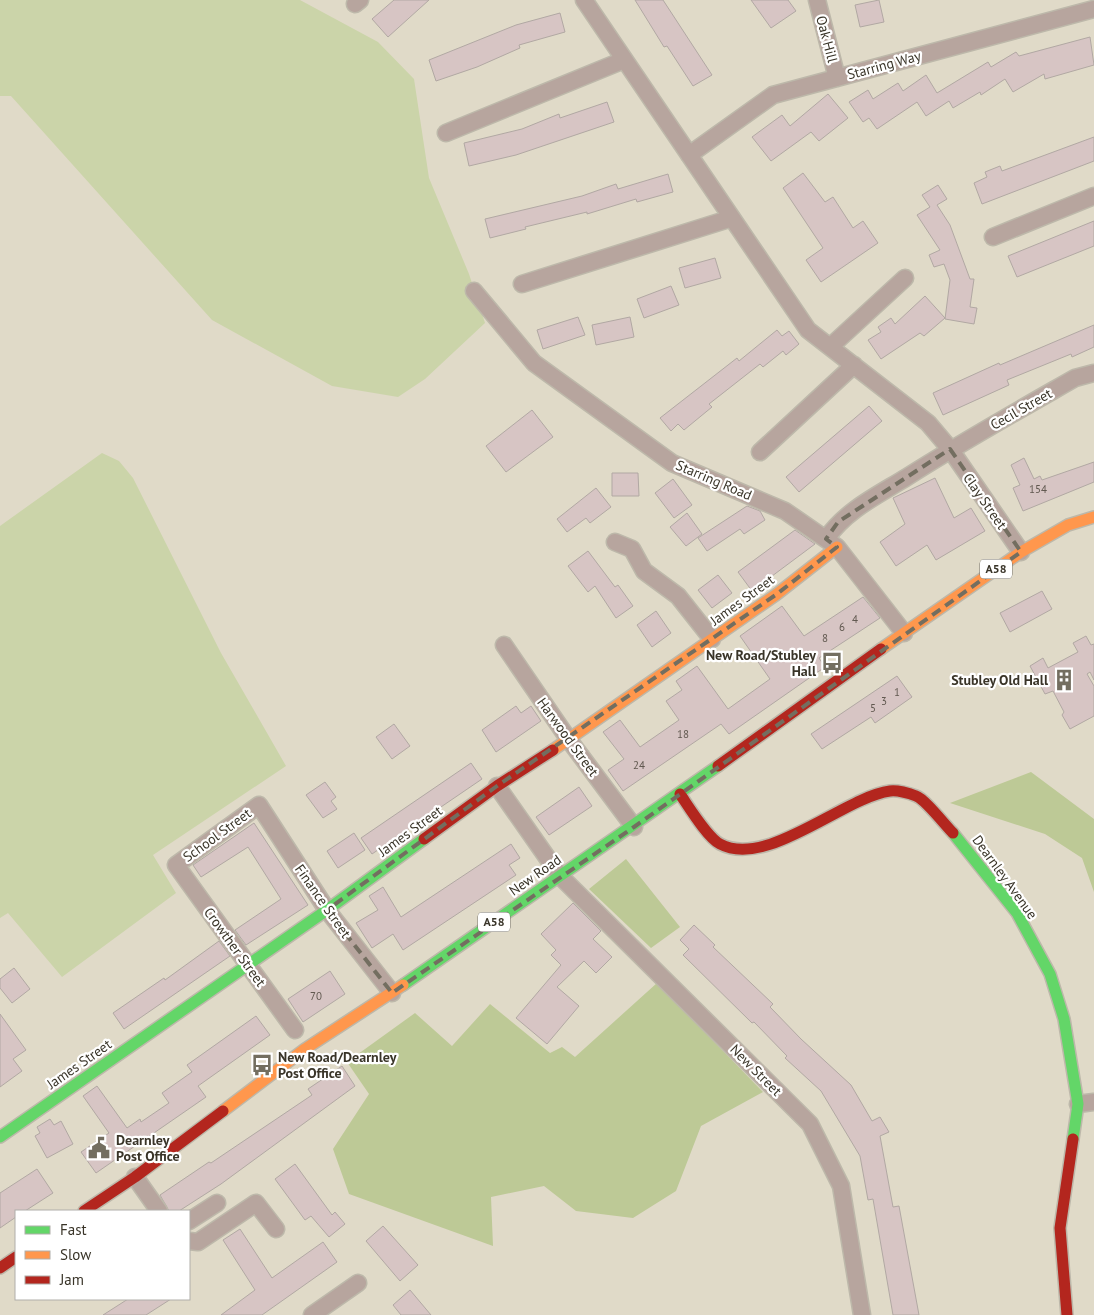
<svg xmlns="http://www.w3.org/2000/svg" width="1094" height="1315" font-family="'PT Sans',sans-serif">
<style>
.green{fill:#cbd4a9}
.forest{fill:#bdc996}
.building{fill:#d7c5c4;stroke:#b1a8a3}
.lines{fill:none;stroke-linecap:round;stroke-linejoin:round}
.street-casing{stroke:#bdb8aa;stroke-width:19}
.fast-casing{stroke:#bdb8aa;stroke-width:14}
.slow-casing{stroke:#bdb8aa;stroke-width:14}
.jam-casing{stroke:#bdb8aa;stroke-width:14}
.street{stroke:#b7a59e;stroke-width:16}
.fast{stroke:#63d668;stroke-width:11}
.slow{stroke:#ff974d;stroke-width:11}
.jam{stroke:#b3261e;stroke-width:11}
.marked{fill:none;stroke:#736e60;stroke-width:4;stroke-dasharray:10 6;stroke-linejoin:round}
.labels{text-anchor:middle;stroke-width:4.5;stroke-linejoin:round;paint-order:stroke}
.number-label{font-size:11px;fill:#60584f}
.shield{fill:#fff;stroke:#747168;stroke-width:1}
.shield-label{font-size:12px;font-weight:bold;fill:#393428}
.street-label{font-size:14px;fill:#393428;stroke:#fff}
.poi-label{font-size:14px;font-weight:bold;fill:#393428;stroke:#fff;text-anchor:end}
</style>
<rect width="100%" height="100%" fill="#e0dac8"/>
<!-- green -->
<path class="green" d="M 0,0 L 300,0 L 378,42 L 414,79 L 429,178 L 469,274 L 485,323 L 425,379 L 398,397 L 332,386 L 212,320 L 11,96 L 0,96 Z
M 102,453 L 119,461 L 133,478 L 221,653 L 286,766 L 153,855 L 176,893 L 62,977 L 8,913 L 0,918 L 0,526 Z"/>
<!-- forest -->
<path class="forest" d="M 1031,772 L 1094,819 L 1094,892 L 1082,858 L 1045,834 L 950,803 Z
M 626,859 L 680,927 L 651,948 L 589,889 Z
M 657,983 L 763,1092 L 701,1126 L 676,1191 L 633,1218 L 576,1211 L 544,1186 L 491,1197 L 493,1246 L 349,1194 L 333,1149 L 369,1094 L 347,1062 L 415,1013 L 452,1046 L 490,1004 L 550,1053 L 562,1047 L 575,1057 Z"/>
<!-- building -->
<path class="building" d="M 394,0 L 429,0 L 388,37 L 372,19 Z
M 635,0 L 663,0 L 712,75 L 693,86 L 667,46 L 664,47 Z
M 751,0 L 788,0 L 796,11 L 771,28 Z
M 879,0 L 884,22 L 860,27 L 855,5 Z
M 560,13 L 565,32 L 519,45 L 520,48 L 477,67 L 436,81 L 429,60 L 516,25 Z
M 1090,37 L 1094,65 L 1045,79 L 1044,74 L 1013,92 L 1005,79 L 981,95 L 980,92 L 953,108 L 949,101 L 926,116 L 917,102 L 877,129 L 869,118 L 863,122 L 849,102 L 868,90 L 873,99 L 898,83 L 903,91 L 926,75 L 937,93 L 988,62 L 991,67 L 1016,52 L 1019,56 Z
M 828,94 L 848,118 L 819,141 L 811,132 L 771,161 L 752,137 L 782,115 L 790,126 Z
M 607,102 L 614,122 L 516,155 L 469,166 L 464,143 L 522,129 L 559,114 L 560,118 Z
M 1094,137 L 1094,161 L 982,204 L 974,183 L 987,177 L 985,172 L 1000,166 L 1002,171 Z
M 803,173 L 825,202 L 833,197 L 853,228 L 863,221 L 878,243 L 821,282 L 806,260 L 823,248 L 783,188 Z
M 668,174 L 673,192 L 637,202 L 636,199 L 587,214 L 587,212 L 525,227 L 526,229 L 490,238 L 485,219 L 582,196 L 616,184 L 618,189 Z
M 938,185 L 947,199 L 937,205 L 950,225 L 970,279 L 974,279 L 970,307 L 977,308 L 974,324 L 945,319 L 950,280 L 944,264 L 934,267 L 929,255 L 940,250 L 917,215 L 930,207 L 922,195 Z
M 1094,221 L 1094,246 L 1017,277 L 1008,256 Z
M 715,258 L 721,278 L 685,288 L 679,268 Z
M 671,286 L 679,305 L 644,318 L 637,299 Z
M 925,296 L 945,318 L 924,336 L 920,333 L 881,359 L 868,340 L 881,332 L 878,327 L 891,318 L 895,324 Z
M 578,317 L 585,335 L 543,349 L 537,330 Z
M 630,317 L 634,337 L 596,345 L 592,325 Z
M 1094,325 L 1094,347 L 1072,357 L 1071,354 L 1007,380 L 1009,385 L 943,415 L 933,393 L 999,363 L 1000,365 Z
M 777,330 L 782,336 L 789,331 L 799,344 L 786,355 L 783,351 L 763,367 L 760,364 L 709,404 L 712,407 L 684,430 L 678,424 L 671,431 L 660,418 L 737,358 L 739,361 Z
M 869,406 L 882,421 L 799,492 L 786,477 Z
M 532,410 L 553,437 L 506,472 L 486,446 Z
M 1024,458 L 1034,479 L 1040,476 L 1042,480 L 1094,462 L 1094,482 L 1023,511 L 1013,488 L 1020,485 L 1011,465 Z
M 612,473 L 638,473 L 639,496 L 612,496 Z
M 935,478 L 954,518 L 971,508 L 985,531 L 936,560 L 927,545 L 896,566 L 880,542 L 905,524 L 893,498 Z
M 673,479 L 692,505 L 674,518 L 655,493 Z
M 596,488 L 611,507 L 590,523 L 586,518 L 567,532 L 557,519 Z
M 747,506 L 760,511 L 765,520 L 744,534 L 740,529 L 707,551 L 698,538 Z
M 687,513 L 702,534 L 686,546 L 670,527 Z
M 795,530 L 815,544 L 752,591 L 738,572 Z
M 588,551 L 615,587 L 618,585 L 633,606 L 616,618 L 595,586 L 588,592 L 568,566 Z
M 718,575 L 732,593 L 712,608 L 698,590 Z
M 1042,591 L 1052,609 L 1010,632 L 1000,613 Z
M 863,597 L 880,618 L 819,658 L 825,667 L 729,734 L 721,724 L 623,791 L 608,770 L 624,759 L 603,732 L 620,720 L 640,747 L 679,720 L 666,701 L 682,690 L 676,681 L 697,666 L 728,709 L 770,679 L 740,636 L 782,606 L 804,636 Z
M 656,611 L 671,633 L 652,647 L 637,625 Z
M 1086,636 L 1091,645 L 1094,644 L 1094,680 L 1090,672 L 1087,674 L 1094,686 L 1094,716 L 1070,729 L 1062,715 L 1064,712 L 1053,691 L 1045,694 L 1030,666 L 1043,658 L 1048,668 L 1078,652 L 1073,643 Z
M 897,676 L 912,697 L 875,723 L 871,717 L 822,749 L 811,734 Z
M 516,706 L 521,713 L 531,706 L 541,721 L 496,752 L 482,730 Z
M 394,724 L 410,746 L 392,759 L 376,737 Z
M 471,763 L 482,779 L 372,854 L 361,838 Z
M 325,782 L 336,797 L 331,801 L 337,809 L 323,818 L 306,795 Z
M 579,787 L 592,806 L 549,835 L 536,817 Z
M 254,823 L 308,905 L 246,945 L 235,930 L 281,899 L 248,847 L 201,877 L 193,865 Z
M 354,833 L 365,850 L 338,868 L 327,851 Z
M 511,844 L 520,858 L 509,865 L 516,875 L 403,950 L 393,934 L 372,948 L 356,923 L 378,910 L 369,896 L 383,887 L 401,917 Z
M 573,903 L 601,931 L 593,939 L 612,957 L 596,973 L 584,961 L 557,987 L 579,1006 L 547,1044 L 516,1018 L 561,965 L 551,955 L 556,950 L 541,934 Z
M 694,925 L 715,945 L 713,947 L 773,1004 L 770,1007 L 801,1039 L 851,1085 L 872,1121 L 880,1117 L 889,1132 L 880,1136 L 893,1207 L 899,1206 L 919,1315 L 893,1315 L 873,1199 L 868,1200 L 860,1156 L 821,1091 L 785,1058 L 787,1056 L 754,1022 L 752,1023 L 683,955 L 689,949 L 680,940 Z
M 219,941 L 230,956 L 124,1029 L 113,1013 L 164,978 L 165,980 Z
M 14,968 L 30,989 L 12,1003 L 0,988 L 0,979 Z
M 330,971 L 345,994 L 303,1022 L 288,999 Z
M 0,1014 L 26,1050 L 13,1059 L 22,1071 L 0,1087 Z
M 256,1016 L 270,1035 L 198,1086 L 206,1097 L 96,1173 L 81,1152 L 109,1133 L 83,1096 L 97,1086 L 127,1128 L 140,1119 L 141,1122 L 169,1103 L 162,1093 L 192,1072 L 187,1065 Z
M 342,1066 L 355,1086 L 221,1184 L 179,1211 L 169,1211 L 160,1195 L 209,1162 L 211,1163 L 312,1095 L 308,1089 Z
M 50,1119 L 54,1125 L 61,1121 L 73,1144 L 47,1158 L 35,1136 L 40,1133 L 37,1127 Z
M 295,1164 L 332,1215 L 335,1212 L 345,1224 L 329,1237 L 311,1216 L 305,1220 L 275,1179 Z
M 37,1169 L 53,1193 L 25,1211 L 16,1211 L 16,1217 L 0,1228 L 0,1193 Z
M 383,1226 L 418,1265 L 400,1281 L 366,1241 Z
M 240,1229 L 272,1278 L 323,1242 L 337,1262 L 262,1315 L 221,1315 L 255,1290 L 223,1240 Z
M 410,1290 L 431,1315 L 401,1315 L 393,1305 Z
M 128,1299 L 171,1299 L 146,1315 L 103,1315 Z"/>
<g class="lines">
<!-- street casing -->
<g class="street-casing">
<path id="street" d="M 584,0 L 808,330 L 928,423 L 950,449 L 1021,552
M 817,0 L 837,78
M 355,4 L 360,0
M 446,133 L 624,60
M 689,155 L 773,95 L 1094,9
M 993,237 L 1094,196
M 522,284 L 732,218
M 474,291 L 534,363 L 672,463 L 785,511 L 837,547 L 904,633
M 830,347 L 905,278
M 760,452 L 854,365
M 826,539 C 846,510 878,495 907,477 C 962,442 1019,410 1075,378 L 1094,373
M 615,542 L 632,549 L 644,571 L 678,596 L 712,639
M 504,645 L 569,740 L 634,827
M 497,786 L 560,876 L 810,1124 L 841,1186 L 862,1315
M 295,1030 L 176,865 L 259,805 L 327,910 L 392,993
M 1078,1104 L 1094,1102
M 135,1177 L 159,1211
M 189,1221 L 217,1203
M 189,1241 L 198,1242 L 256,1203 L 276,1229
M 312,1315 L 358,1283"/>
</g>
<!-- fast casing -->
<g class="fast-casing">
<path id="fast" d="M 953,833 L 1017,913 L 1050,974 L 1064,1019 L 1078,1104 L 1073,1139
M 403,985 L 718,766
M 0,1137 L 327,910 L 424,839"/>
</g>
<!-- slow casing -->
<g class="slow-casing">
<path id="slow" d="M 881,649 L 1021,552 L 1068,525 L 1094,517
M 553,750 L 777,594 L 837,547
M 223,1111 L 305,1049 L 403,985"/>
</g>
<!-- jam casing -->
<g class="jam-casing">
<path id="jam" d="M 718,766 L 881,649
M 680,794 C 689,807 707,837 720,844 C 767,869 844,797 890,791 C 897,790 909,793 916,796 C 925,799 945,825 953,833
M 424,839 L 497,786 L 553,750
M 84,1211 L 135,1177 L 223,1111
M 0,1268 L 16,1257
M 1067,1315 L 1060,1228 L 1073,1139"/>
</g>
<!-- street -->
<use href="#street" class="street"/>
<!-- fast -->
<use href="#fast" class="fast"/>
<!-- slow -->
<use href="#slow" class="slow"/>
<!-- jam -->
<use href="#jam" class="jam"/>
</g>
<!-- marked area -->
<path class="marked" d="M 950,449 L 1021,552 L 634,827 L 392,993 L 327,910 L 497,786 L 777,594 L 837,547 L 826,539 L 838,522 Z"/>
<!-- icons -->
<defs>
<g id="bus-bare" transform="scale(1.725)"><path d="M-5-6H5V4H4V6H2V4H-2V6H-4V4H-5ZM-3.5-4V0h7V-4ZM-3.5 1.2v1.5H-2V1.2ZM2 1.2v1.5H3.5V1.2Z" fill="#736e60" stroke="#fff" stroke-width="2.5" paint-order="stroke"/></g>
<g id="building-bare" transform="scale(1.725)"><path d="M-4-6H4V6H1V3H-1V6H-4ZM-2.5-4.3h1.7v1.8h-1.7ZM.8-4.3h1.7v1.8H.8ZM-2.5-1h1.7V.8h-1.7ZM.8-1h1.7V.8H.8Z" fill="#736e60" stroke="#fff" stroke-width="2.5" paint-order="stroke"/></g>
<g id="civic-bare" transform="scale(1.725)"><path d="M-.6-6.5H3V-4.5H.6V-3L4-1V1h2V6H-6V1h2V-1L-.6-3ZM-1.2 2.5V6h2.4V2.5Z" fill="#736e60" stroke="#fff" stroke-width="2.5" paint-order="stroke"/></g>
</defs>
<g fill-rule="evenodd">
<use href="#bus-bare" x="832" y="663"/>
<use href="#building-bare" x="1064" y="680"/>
<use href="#bus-bare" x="262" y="1065"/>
<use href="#civic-bare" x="99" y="1148"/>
</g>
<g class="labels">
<!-- number labels -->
<g class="number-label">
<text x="1038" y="493">154</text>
<text x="855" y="623">4</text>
<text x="842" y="631">6</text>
<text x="825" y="642">8</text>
<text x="897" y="696">1</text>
<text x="884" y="705">3</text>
<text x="873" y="712">5</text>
<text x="683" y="738">18</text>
<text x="639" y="769">24</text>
<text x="316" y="1000">70</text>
</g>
<!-- shield labels -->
<g class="shield">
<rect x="980" y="559.5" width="32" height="19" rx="4"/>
<rect x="478" y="912.5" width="32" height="19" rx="4"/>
</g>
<g class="shield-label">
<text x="996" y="573">A58</text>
<text x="494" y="926">A58</text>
</g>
<!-- street labels -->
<g class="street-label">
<text transform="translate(827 39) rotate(75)" y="5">Oak Hill</text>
<text transform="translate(884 65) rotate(-15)" y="5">Starring Way</text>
<text transform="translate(1021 409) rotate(-30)" y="5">Cecil Street</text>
<text transform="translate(714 480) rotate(23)" y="5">Starring Road</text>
<text transform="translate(985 501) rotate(55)" y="5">Clay Street</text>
<text transform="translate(742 600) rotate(-36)" y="5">James Street</text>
<text transform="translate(568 737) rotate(54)" y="5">Harwood Street</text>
<text transform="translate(410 831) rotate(-36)" y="5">James Street</text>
<text transform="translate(217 835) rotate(-36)" y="5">School Street</text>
<text transform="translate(535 875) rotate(-35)" y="5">New Road</text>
<text transform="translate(1005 877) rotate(54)" y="5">Dearnley Avenue</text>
<text transform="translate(323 901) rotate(55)" y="5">Finance Street</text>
<text transform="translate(235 947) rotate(54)" y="5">Crowther Street</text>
<text transform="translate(79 1064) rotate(-35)" y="5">James Street</text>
<text transform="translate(756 1070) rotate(45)" y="5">New Street</text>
</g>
<!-- poi labels -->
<g class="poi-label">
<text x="816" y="660">New Road/Stubley<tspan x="816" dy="16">Hall</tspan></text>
<text x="1048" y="685">Stubley Old Hall</text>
<text x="278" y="1062" text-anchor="start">New Road/Dearnley<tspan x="278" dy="16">Post Office</tspan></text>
<text x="116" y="1145" text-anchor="start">Dearnley<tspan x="116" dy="16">Post Office</tspan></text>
</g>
</g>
<!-- legend -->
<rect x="15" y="1210" width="175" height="90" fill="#ffffff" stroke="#b0aea9"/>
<rect x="25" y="1226" width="25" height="8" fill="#63d668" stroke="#b0aea9"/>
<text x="60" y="1235" font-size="15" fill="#393428">Fast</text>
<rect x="25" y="1251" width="25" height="8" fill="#ff974d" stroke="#b0aea9"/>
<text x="60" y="1260" font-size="15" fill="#393428">Slow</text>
<rect x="25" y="1276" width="25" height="8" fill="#b3261e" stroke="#b0aea9"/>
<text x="60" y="1285" font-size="15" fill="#393428">Jam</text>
</svg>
